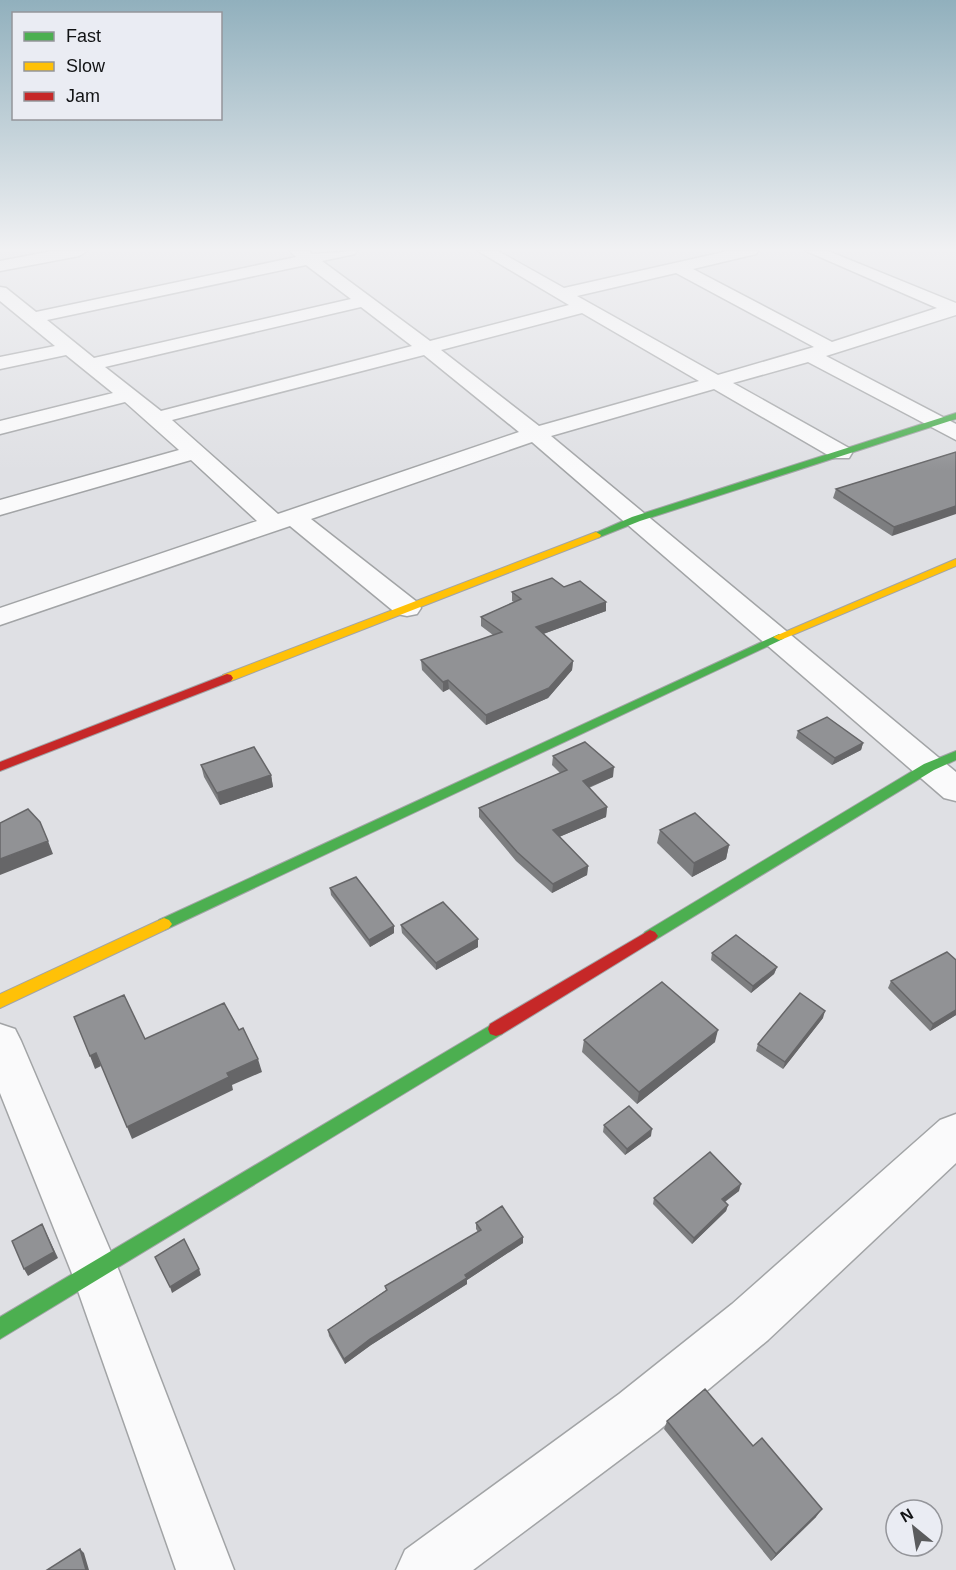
<svg xmlns="http://www.w3.org/2000/svg" width="956" height="1570" font-family="Helvetica,sans-serif">
<style>
.lines{fill:none;stroke-linecap:round;stroke-linejoin:round}
.street-casing{stroke:#a2a4a6;stroke-width:3}
.fast-casing{stroke:#a2a4a6;stroke-width:2}
.slow-casing{stroke:#a2a4a6;stroke-width:2}
.jam-casing{stroke:#a2a4a6;stroke-width:2}
.street{fill:#fafafb;fill-rule:evenodd}
.fast{fill:#4caf50;fill-rule:evenodd}
.slow{fill:#ffc107;fill-rule:evenodd}
.jam{fill:#c62828;fill-rule:evenodd}
.wall{fill:#7d7e80}
.shaded-wall{fill:#666668}
.building{fill:#919295;stroke:#666668;stroke-width:1.5}
</style>
<rect width="100%" height="100%" fill="#dfe0e4"/>
<g class="lines">
<!-- street casing -->
<g class="street-casing">
<path id="street" d="M 52,251 L 87,251 L 79,256 L 0,271 L 0,261 Z
M 290,251 L 309,251 L 312,254 L 357,251 L 355,254 L 322,261 L 430,341 L 569,305 L 478,251 L 498,251 L 564,288 L 728,251 L 758,251 L 756,254 L 693,269 L 832,342 L 937,308 L 806,251 L 828,251 L 956,303 L 956,315 L 826,356 L 956,424 L 956,440 L 808,362 L 733,383 L 849,448 L 852,453 L 849,458 L 833,458 L 714,389 L 551,436 L 956,772 L 956,801 L 944,798 L 532,442 L 311,519 L 417,602 L 421,608 L 417,614 L 407,616 L 397,614 L 290,526 L 0,625 L 0,608 L 257,521 L 191,460 L 0,515 L 0,500 L 179,450 L 125,402 L 0,434 L 0,421 L 113,393 L 66,355 L 0,369 L 0,357 L 55,346 L 0,301 L 0,287 L 6,288 L 36,312 L 296,257 ZM 306,265 L 351,299 L 94,358 L 47,320 ZM 676,273 L 814,347 L 718,375 L 577,296 ZM 361,307 L 412,346 L 161,411 L 105,367 ZM 582,313 L 699,381 L 539,426 L 441,350 ZM 424,355 L 519,432 L 278,514 L 172,420 Z
M 0,1024 L 15,1029 L 21,1041 L 119,1271 L 234,1570 L 176,1570 L 71,1271 L 0,1093 Z
M 956,1114 L 956,1163 L 768,1340 L 657,1432 L 473,1570 L 396,1570 L 405,1550 L 619,1394 L 732,1304 L 940,1120 Z"/>
</g>
<!-- fast casing -->
<g class="fast-casing">
<path id="fast" d="M 956,413 L 956,419 L 640,521 L 600,537 L 596,538 L 591,535 L 632,517 Z
M 779,634 L 785,637 L 783,639 L 169,928 L 164,930 L 159,928 L 156,924 L 159,920 Z
M 956,751 L 956,760 L 934,770 L 655,940 L 650,942 L 645,940 L 642,936 L 645,932 L 924,764 Z
M 496,1022 L 502,1024 L 504,1029 L 502,1034 L 0,1339 L 0,1317 Z"/>
</g>
<!-- slow casing -->
<g class="slow-casing">
<path id="slow" d="M 596,532 L 601,535 L 600,537 L 231,681 L 223,681 L 221,678 L 223,675 Z
M 956,559 L 956,566 L 783,639 L 779,640 L 773,637 Z
M 164,918 L 169,920 L 172,924 L 169,928 L 0,1008 L 0,994 Z"/>
</g>
<!-- jam casing -->
<g class="jam-casing">
<path id="jam" d="M 227,674 L 231,675 L 233,678 L 231,681 L 0,771 L 0,762 Z
M 650,930 L 655,932 L 658,936 L 655,940 L 502,1034 L 496,1036 L 490,1034 L 488,1029 L 490,1024 Z"/>
</g>
<!-- street -->
<use href="#street" class="street"/>
<!-- fast -->
<use href="#fast" class="fast"/>
<!-- slow -->
<use href="#slow" class="slow"/>
<!-- jam -->
<use href="#jam" class="jam"/>
</g>
<!-- wall -->
<path class="wall" d="M 956,452 L 892,536 L 833,498 L 836,489 Z
M 564,587 L 606,602 L 606,611 L 543,634 L 573,661 L 572,670 L 548,698 L 486,725 L 449,689 L 443,692 L 422,670 L 421,660 L 493,635 L 481,626 L 481,617 L 514,602 L 512,601 L 512,592 Z
M 798,731 L 863,743 L 861,750 L 832,765 L 796,738 Z
M 553,756 L 613,777 L 589,788 L 607,807 L 606,817 L 559,837 L 588,866 L 587,875 L 552,893 L 516,861 L 479,817 L 479,808 L 560,773 L 552,765 Z
M 201,765 L 271,775 L 273,787 L 220,805 L 204,777 Z
M 660,830 L 729,845 L 726,859 L 692,877 L 657,843 Z
M 330,888 L 394,926 L 394,933 L 370,947 L 331,895 Z
M 401,925 L 478,947 L 436,970 L 402,933 Z
M 712,953 L 777,967 L 774,974 L 751,993 L 711,960 Z
M 891,981 L 956,1015 L 930,1031 L 888,988 Z
M 823,1018 L 783,1069 L 756,1051 L 758,1044 Z
M 584,1040 L 715,1042 L 637,1104 L 582,1052 Z
M 604,1125 L 651,1136 L 625,1155 L 603,1132 Z
M 739,1191 L 725,1202 L 728,1205 L 726,1211 L 692,1244 L 653,1204 L 654,1198 Z
M 476,1223 L 523,1237 L 523,1243 L 467,1280 L 467,1284 L 371,1345 L 345,1364 L 329,1336 L 328,1330 L 386,1290 L 385,1286 L 478,1232 L 476,1229 Z
M 667,1421 L 753,1446 L 816,1517 L 771,1561 L 664,1429 Z"/>
<!-- shaded-wall -->
<path class="shaded-wall" d="M 956,506 L 956,514 L 892,536 L 894,527 Z
M 606,602 L 606,611 L 535,637 L 536,627 Z
M 573,661 L 572,670 L 548,698 L 486,725 L 486,715 Z
M 448,680 L 449,689 L 443,692 L 443,682 Z
M 863,743 L 861,750 L 832,765 L 835,758 Z
M 614,767 L 613,777 L 582,790 L 583,781 Z
M 271,775 L 273,787 L 220,805 L 217,793 Z
M 607,807 L 606,817 L 552,840 L 553,830 Z
M 48,841 L 53,854 L 0,875 L 0,859 Z
M 729,845 L 726,859 L 692,877 L 694,863 Z
M 588,866 L 587,875 L 552,893 L 553,884 Z
M 394,926 L 394,933 L 370,947 L 369,940 Z
M 478,939 L 478,947 L 436,970 L 436,963 Z
M 777,967 L 774,974 L 751,993 L 753,986 Z
M 956,1010 L 956,1015 L 930,1031 L 933,1024 Z
M 825,1011 L 823,1018 L 783,1069 L 785,1062 Z
M 718,1030 L 715,1042 L 637,1104 L 639,1092 Z
M 96,1053 L 101,1066 L 95,1069 L 90,1056 Z
M 258,1059 L 262,1072 L 232,1085 L 233,1090 L 132,1139 L 127,1127 L 227,1073 Z
M 652,1129 L 651,1136 L 625,1155 L 627,1149 Z
M 741,1184 L 739,1191 L 720,1205 L 722,1199 Z
M 728,1205 L 726,1211 L 692,1244 L 694,1238 Z
M 42,1224 L 58,1258 L 28,1276 L 24,1269 Z
M 523,1237 L 523,1243 L 467,1280 L 467,1284 L 371,1345 L 345,1364 L 344,1359 L 370,1339 L 465,1275 Z
M 199,1269 L 201,1275 L 172,1293 L 170,1287 Z
M 822,1509 L 816,1517 L 771,1561 L 776,1554 Z
M 80,1549 L 84,1553 L 89,1570 L 86,1570 Z"/>
<!-- building -->
<path class="building" d="M 956,452 L 956,506 L 894,527 L 836,489 Z
M 552,578 L 564,587 L 580,581 L 606,602 L 536,627 L 573,661 L 549,688 L 486,715 L 448,680 L 443,682 L 421,660 L 502,632 L 481,617 L 521,599 L 512,592 Z
M 827,717 L 863,743 L 835,758 L 798,731 Z
M 585,742 L 614,767 L 583,781 L 607,807 L 553,830 L 588,866 L 553,884 L 517,852 L 479,808 L 567,770 L 553,756 Z
M 254,747 L 271,775 L 217,793 L 201,765 Z
M 28,809 L 40,822 L 48,841 L 0,859 L 0,823 Z
M 695,813 L 729,845 L 694,863 L 660,830 Z
M 356,877 L 394,926 L 369,940 L 330,888 Z
M 443,902 L 478,939 L 436,963 L 401,925 Z
M 736,935 L 777,967 L 753,986 L 712,953 Z
M 947,952 L 956,960 L 956,1010 L 933,1024 L 891,981 Z
M 662,982 L 718,1030 L 639,1092 L 584,1040 Z
M 800,993 L 825,1011 L 785,1062 L 758,1044 Z
M 124,995 L 145,1039 L 224,1003 L 239,1030 L 243,1028 L 258,1059 L 227,1073 L 229,1077 L 127,1127 L 96,1053 L 90,1056 L 74,1017 Z
M 629,1106 L 652,1129 L 627,1149 L 604,1125 Z
M 710,1152 L 741,1184 L 722,1199 L 728,1205 L 694,1238 L 654,1198 Z
M 502,1206 L 523,1237 L 465,1275 L 467,1278 L 370,1339 L 344,1359 L 328,1330 L 387,1290 L 385,1286 L 481,1230 L 476,1223 Z
M 42,1224 L 54,1252 L 24,1269 L 12,1241 Z
M 184,1239 L 199,1269 L 170,1287 L 155,1257 Z
M 705,1389 L 753,1446 L 762,1438 L 822,1509 L 776,1554 L 667,1421 Z
M 80,1549 L 86,1570 L 47,1570 Z"/>
<!-- sky -->
<linearGradient id="sky" x2="0" y2="1"><stop stop-color="#91b0bd"/><stop offset="0.53" stop-color="#f1f1f3"/><stop offset="1" stop-color="#f1f1f3" stop-opacity="0"/></linearGradient>
<rect width="956" height="471" fill="url(#sky)"/>
<!-- legend -->
<rect x="12" y="12" width="210" height="108" fill="#eaecf3" stroke="#94959a" stroke-width="1.5"/>
<rect x="24" y="32" width="30" height="9" fill="#4caf50" stroke="#94959a" stroke-width="1.5"/>
<text x="66" y="42" font-size="18" fill="#121315">Fast</text>
<rect x="24" y="62" width="30" height="9" fill="#ffc107" stroke="#94959a" stroke-width="1.5"/>
<text x="66" y="72" font-size="18" fill="#121315">Slow</text>
<rect x="24" y="92" width="30" height="9" fill="#c62828" stroke="#94959a" stroke-width="1.5"/>
<text x="66" y="102" font-size="18" fill="#121315">Jam</text>
<!-- north arrow -->
<g transform="translate(914 1528) rotate(330)"><circle r="28" fill="#eaecf3" stroke="#94959a" stroke-width="1.5"/>
<path d="M0-4.5L10 22L0 15L-10 22Z" fill="#5a5b5d"/>
<text y="-9" font-size="16" font-weight="bold" text-anchor="middle" fill="#121315">N</text>
</g>
</svg>
